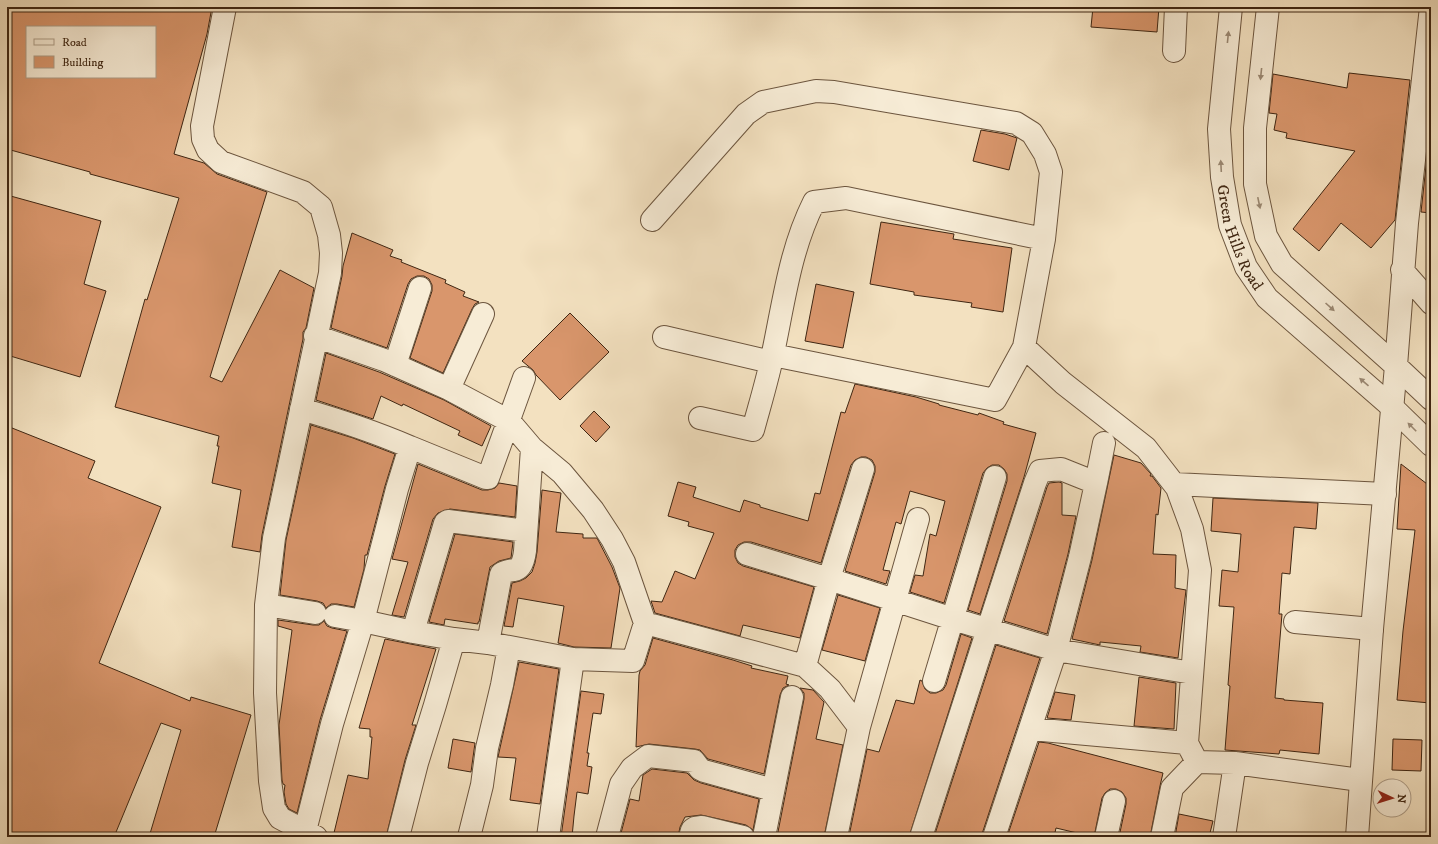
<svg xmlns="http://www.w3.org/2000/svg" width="1438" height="844" font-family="'IM FELL DW Pica',serif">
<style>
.building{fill:#d9966c;stroke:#3f2612;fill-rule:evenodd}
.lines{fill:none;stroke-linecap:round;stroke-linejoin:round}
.minor-casing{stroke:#6c553e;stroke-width:24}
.tertiary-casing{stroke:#6c553e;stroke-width:24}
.minor{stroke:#f7ecd6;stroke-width:22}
.tertiary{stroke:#f7ecd6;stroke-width:22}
.oneway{fill:#9b8974}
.labels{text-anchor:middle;stroke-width:4;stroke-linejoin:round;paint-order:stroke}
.street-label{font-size:16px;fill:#3f2612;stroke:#f7ecd6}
</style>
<rect width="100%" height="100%" fill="#f3e1c0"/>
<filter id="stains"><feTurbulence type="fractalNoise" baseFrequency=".005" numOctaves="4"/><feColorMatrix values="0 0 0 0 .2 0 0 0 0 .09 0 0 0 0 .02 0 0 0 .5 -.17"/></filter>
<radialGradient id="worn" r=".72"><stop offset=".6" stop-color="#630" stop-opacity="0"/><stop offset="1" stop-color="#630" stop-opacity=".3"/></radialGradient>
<!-- building -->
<path class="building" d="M 7,7 L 212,7 L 207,34 L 174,154 L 204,163 L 217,174 L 267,192 L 210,377 L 222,382 L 280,270 L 314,288 L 306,328 L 303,332 L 303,339 L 262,535 L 260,552 L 232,547 L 241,490 L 212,483 L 219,446 L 217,446 L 219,436 L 115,407 L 145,299 L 147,300 L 179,198 L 90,174 L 90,172 L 7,149 ZM 27,27 L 155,27 L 155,77 L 27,77 Z
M 1093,7 L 1159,7 L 1157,32 L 1091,27 Z
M 1349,73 L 1410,80 L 1395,220 L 1371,248 L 1341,223 L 1319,251 L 1293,229 L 1355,151 L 1286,138 L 1287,133 L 1274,130 L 1277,114 L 1269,113 L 1273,74 L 1347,88 Z
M 981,130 L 1005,134 L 1017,138 L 1009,170 L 973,161 Z
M 1428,148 L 1431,148 L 1431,213 L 1421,212 Z
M 7,195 L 101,221 L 84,284 L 106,291 L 80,377 L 7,355 Z
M 881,222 L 954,234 L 953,239 L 1012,248 L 1003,312 L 971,307 L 972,303 L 914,295 L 914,292 L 870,284 Z
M 352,233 L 393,250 L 390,256 L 402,260 L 401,262 L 446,280 L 445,283 L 465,292 L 463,296 L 479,302 L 475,304 L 472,309 L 443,373 L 410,358 L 432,291 L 432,285 L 429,279 L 424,276 L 417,276 L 411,279 L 408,284 L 387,348 L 331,328 L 342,276 L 343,266 Z
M 816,284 L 854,292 L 843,348 L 805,341 Z
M 570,313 L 609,352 L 560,400 L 536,375 L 533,370 L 522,361 Z
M 326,353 L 379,372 L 444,400 L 491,426 L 482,446 L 458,435 L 460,431 L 403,404 L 402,406 L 381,396 L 373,419 L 316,400 Z
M 855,384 L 916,397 L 939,404 L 939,405 L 978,415 L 979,413 L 1004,422 L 1003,424 L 1036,433 L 1024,477 L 980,614 L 968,610 L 1007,481 L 1007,474 L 1004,469 L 999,465 L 992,465 L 987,468 L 983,473 L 944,603 L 910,592 L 915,575 L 923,576 L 930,534 L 936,536 L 945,501 L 910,491 L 901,524 L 896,522 L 883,570 L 890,571 L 886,584 L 845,571 L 875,472 L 875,466 L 872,460 L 866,457 L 861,457 L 855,460 L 851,465 L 821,563 L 751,542 L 744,542 L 738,545 L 735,550 L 735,557 L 738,563 L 743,566 L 814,587 L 800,638 L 743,625 L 740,636 L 655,613 L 651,601 L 662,602 L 675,571 L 695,579 L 714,533 L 688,526 L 689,522 L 668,516 L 678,482 L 696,487 L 693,497 L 740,512 L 744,500 L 760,505 L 760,507 L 808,521 L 815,493 L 820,494 L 841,412 L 845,413 Z
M 594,411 L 610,427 L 596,442 L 580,426 Z
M 311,425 L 353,438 L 395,454 L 385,486 L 367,555 L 365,555 L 364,569 L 354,607 L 337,604 L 331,604 L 326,608 L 323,603 L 317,601 L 280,595 L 286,540 Z
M 7,426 L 95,461 L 88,478 L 161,507 L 99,663 L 190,701 L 191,697 L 251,715 L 214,837 L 149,837 L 181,730 L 161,723 L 114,837 L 7,837 Z
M 1114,455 L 1141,463 L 1151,474 L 1150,476 L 1152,476 L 1161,488 L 1158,515 L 1156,514 L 1153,554 L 1176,555 L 1175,588 L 1186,590 L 1178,658 L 1140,652 L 1141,646 L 1100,642 L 1100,645 L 1072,639 L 1092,560 Z
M 418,464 L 482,490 L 488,490 L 495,488 L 499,483 L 517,486 L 515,517 L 450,509 L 438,513 L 433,519 L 404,617 L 392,615 L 408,562 L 392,559 Z
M 1401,464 L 1431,487 L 1431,686 L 1430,703 L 1397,700 L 1403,631 L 1415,530 L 1397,529 Z
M 1059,482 L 1062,483 L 1062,515 L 1076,516 L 1068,554 L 1047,634 L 1004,621 L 1047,487 L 1049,483 Z
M 542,490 L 561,493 L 556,532 L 583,534 L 583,538 L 597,538 L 612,567 L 620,588 L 611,648 L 574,647 L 558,643 L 564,606 L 518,598 L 513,627 L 504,626 L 512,583 L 520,581 L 526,578 L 532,572 L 535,563 L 537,552 Z
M 1213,498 L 1318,503 L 1316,529 L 1294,527 L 1290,574 L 1282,573 L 1279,614 L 1282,614 L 1275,698 L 1284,699 L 1284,700 L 1323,703 L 1319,754 L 1280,750 L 1279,754 L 1225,750 L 1230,686 L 1228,685 L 1234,607 L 1219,606 L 1222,570 L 1238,572 L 1241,534 L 1211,531 Z
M 455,534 L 513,542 L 511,558 L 499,561 L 490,567 L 479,622 L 478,622 L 478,624 L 445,619 L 444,625 L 429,622 Z
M 838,595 L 880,608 L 865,661 L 822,650 Z
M 278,620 L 313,625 L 319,625 L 324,621 L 327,626 L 332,628 L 347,631 L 320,720 L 297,813 L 289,809 L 286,804 L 284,792 L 285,785 L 283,784 L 282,780 L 279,725 L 292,630 L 278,626 Z
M 961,634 L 972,638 L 909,837 L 853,837 L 849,836 L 867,749 L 879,752 L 896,700 L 914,704 L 920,680 L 922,681 L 925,689 L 930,693 L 936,693 L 943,690 L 946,685 Z
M 653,638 L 733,660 L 752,666 L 751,668 L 788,676 L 786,684 L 789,685 L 783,688 L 780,695 L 764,774 L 708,759 L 700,750 L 695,749 L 649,744 L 636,747 L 639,675 L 640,671 L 645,665 Z
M 385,639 L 436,649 L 412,725 L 416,725 L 405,760 L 386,837 L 333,837 L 348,775 L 368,779 L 372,737 L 370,737 L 370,729 L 359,728 Z
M 996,645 L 1040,658 L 981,837 L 934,837 Z
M 519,662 L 559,669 L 540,804 L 510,800 L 516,758 L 498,757 Z
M 1139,677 L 1176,683 L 1174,729 L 1134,726 Z
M 800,688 L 813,690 L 824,702 L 816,739 L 843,745 L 824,837 L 777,837 L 804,699 L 804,693 Z
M 581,691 L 604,694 L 601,714 L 593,713 L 587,753 L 589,753 L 587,766 L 592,767 L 588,794 L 577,792 L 574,816 L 572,837 L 561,837 Z
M 1055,692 L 1075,695 L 1071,720 L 1047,718 Z
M 453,739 L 475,743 L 471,772 L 448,768 Z
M 1393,739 L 1422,740 L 1421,771 L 1392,770 Z
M 1039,742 L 1048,743 L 1163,773 L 1160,786 L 1150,837 L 1119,837 L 1126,804 L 1126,798 L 1122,792 L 1116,789 L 1110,789 L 1105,793 L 1102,798 L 1094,837 L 1056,828 L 1054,837 L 1007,837 Z
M 652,769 L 687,773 L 694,780 L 701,783 L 759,799 L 753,830 L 746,825 L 701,815 L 685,817 L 680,827 L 678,837 L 620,837 L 630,799 L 639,801 L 643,775 Z
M 1179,814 L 1213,821 L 1209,837 L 1175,837 Z"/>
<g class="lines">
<!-- minor casing -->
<g class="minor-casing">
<path id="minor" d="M 225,7 L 202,126 L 203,139 L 208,150 L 221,162 L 303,192 L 321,207 L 329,235 L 331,253 L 330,273 L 274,538 L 266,605 L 265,693 L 270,781 L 274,808 L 280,818 L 316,837
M 1431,7 L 1407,223 L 1396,366 L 1431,399
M 1174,51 L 1176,7
M 652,220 L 746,114 L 763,102 L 816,91 L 834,92 L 1016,123 L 1032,133 L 1045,154 L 1051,172 L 1044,239 L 1024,347 L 1063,383 L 1146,448 L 1177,488 L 1192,529 L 1200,570 L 1187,743 L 1197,762 L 1235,763 L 1360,780
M 1402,270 L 1431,303
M 315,336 L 384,360 L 449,389 L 509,421 L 532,448 L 562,473 L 593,510 L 612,539 L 624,562 L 645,623 L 805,666 L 830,689 L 859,727
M 664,337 L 771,362
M 773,355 L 995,400 L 1024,347
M 395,365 L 420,288
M 449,389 L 483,314
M 1393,408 L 1431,445
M 301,409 C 339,420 375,432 410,447
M 700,418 L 753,430 C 760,404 768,378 773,353 C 784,301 790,250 814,202 L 846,198 L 1044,239
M 1096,483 L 1104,443
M 1174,484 L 1385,494
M 747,554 L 829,579 L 953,619 L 1056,650 L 1192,673
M 266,605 L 315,613
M 335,616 L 363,621 L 413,632 L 454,639 L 488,643 L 573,659 L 633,661 L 645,623
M 1295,622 L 1372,629
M 413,632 L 445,523 L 448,521 L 526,531
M 488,643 L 501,574 C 505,571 508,571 514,570 C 522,569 524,559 525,551 L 532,448
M 805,666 L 829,579 L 863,469
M 934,681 L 995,477
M 1031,729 L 1187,743
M 305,831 L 332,724 L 363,621 L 397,489 L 410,447 L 486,478 L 488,478 L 524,378
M 398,837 L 417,763 L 435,705 L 454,639
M 469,837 L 482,785 L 487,748 L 502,685 L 509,647
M 548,837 L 573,659
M 607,837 L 621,784 L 632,768 L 648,756 L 694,761 L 700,769 L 704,771 L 773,790
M 690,837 L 692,830 L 695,828 L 702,827 L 743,837
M 764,837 L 792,697
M 836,837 L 859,727 L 918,519
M 921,837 L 1035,483 L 1040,471 L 1061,469 L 1096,483 L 1080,557 L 1056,650 L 994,837
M 1106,837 L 1114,801
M 1162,837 L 1172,788 L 1197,762
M 1224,837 L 1235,763"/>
</g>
<!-- tertiary casing -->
<g class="tertiary-casing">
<g id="tertiary">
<path id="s1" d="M 1231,7 L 1219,129 L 1222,177 L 1230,225 L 1246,267 L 1267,298 L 1393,408"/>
<path d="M 1268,7 L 1255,128 L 1255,184 L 1266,236 L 1282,264 L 1396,366 L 1372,629 L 1357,837"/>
</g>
</g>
<!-- minor -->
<use href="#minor" class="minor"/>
<!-- tertiary -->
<use href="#tertiary" class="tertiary"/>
</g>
<!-- one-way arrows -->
<defs><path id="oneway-solid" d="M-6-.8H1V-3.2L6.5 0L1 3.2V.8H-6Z"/></defs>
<g class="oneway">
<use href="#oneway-solid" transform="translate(1228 37) rotate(-84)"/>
<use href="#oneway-solid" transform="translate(1261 74) rotate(96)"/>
<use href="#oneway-solid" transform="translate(1221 166) rotate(-93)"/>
<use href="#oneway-solid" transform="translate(1259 203) rotate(78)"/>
<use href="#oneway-solid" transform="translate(1330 307) rotate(42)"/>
<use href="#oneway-solid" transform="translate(1364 382) rotate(-139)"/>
<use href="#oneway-solid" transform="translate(1412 427) rotate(-135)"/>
</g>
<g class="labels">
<!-- street labels -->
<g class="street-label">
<text dy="6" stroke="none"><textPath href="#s1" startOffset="234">Green Hills Road</textPath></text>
</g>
</g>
<!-- margin -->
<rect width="1438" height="844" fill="none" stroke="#f3e1c0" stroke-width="24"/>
<rect x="8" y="8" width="1422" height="828" fill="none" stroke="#3f2612" stroke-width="2"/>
<rect x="12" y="12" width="1414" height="820" fill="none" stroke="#3f2612"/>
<!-- legend -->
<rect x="26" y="26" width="130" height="52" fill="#f7ecd6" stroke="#ad9d88"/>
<rect x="34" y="39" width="20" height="6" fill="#f7ecd6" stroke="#ad9d88"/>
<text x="62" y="46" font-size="12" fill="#3f2612">Road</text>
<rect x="34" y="56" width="20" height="12" fill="#d9966c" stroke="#ad9d88"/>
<text x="62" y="66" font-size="12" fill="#3f2612">Building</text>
<!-- north arrow -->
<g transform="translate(1392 798) rotate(94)"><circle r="19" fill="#f7ecd6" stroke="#ad9d88"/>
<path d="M0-3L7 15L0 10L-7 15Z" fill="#8f2418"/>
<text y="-6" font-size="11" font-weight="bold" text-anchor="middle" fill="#3f2612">N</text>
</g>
<rect width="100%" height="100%" filter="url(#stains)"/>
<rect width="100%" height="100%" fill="url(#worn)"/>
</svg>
